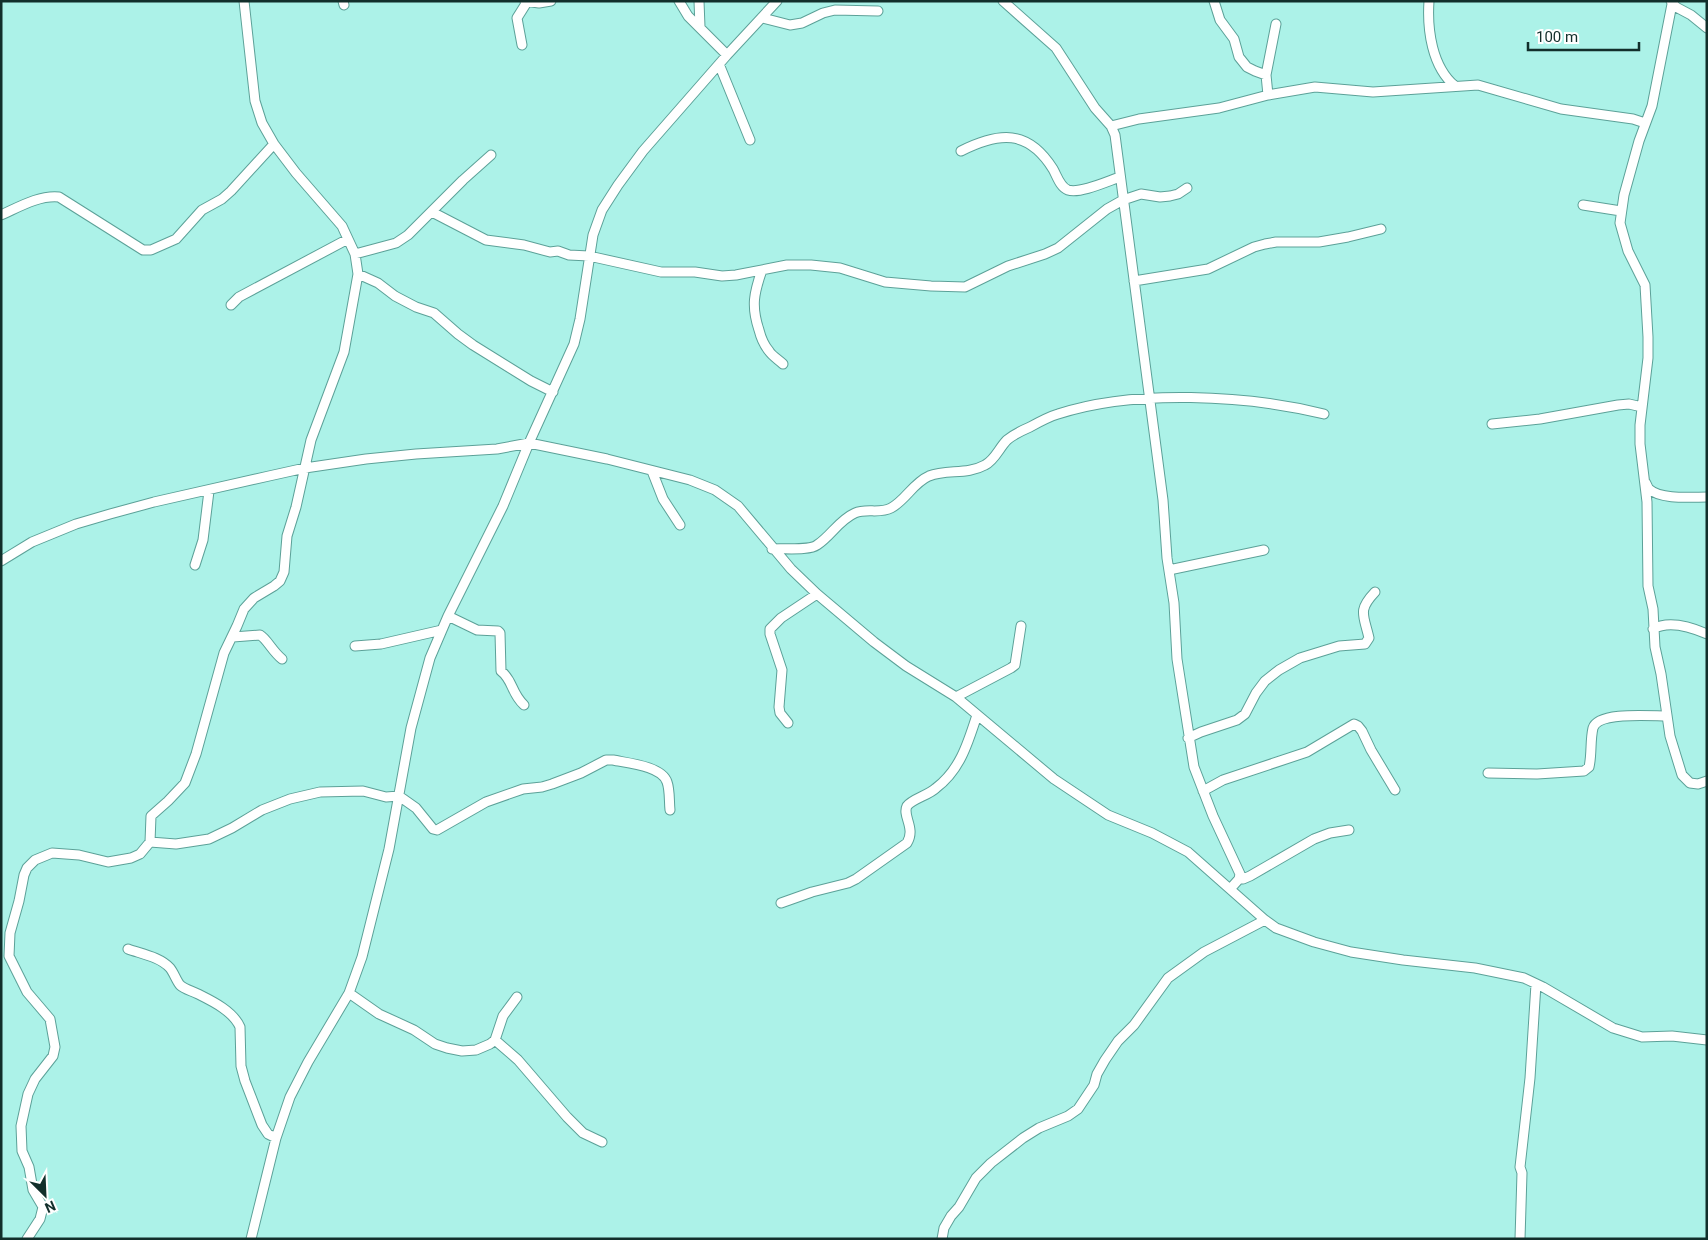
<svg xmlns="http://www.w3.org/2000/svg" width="1708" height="1240" font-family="Roboto,sans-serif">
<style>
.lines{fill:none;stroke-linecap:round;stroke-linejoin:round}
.minor-casing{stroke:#5ca198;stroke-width:11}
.minor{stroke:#fff;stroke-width:9}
</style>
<rect width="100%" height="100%" fill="#acf2e8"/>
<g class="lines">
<!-- minor casing -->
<g class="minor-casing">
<path id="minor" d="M 343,1 L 344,5
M 525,1 L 539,3 L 551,1
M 679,1 L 688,16 L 727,55
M 699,1 L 700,27
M 1003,1 L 1056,48 L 1095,108 L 1111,126 L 1115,135 L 1163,500 L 1167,558 L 1174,603 L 1177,659 L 1194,767 L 1213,816 L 1240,874 L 1239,879 L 1231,888
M 1214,1 L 1220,20 L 1234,39 L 1239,57 L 1247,67 L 1255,71 L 1266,75
M 1429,1 C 1427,30 1432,67 1455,86
M 1671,1 L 1676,7 L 1691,15 L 1707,28
M 1672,4 L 1652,106 L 1639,141 L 1624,195 L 1620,223 L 1628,251 L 1645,285 L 1648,337 L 1648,358 L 1640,425 L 1640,444 L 1647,502 L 1648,586 L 1653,609 L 1655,647 L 1661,674 L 1670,736 L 1682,775 L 1690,783 L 1698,784 L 1707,781
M 763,18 L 790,25 L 802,23 L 823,13 L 835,10 L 878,11
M 522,45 L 517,18 L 527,2
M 719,64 L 750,140
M 1268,95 L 1266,75 L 1276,24
M 1111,126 L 1139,119 L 1219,108 L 1268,95 L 1315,87 L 1373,92 L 1478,85 L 1561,109 L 1633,119 L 1645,123
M 961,151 C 999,132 1028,129 1053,169 C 1057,176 1060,187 1068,190 C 1080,194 1108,181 1120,177
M 1583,205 L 1621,211
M 432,212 L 486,240 L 524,245 L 550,252 L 558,251 L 569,255 L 589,256 L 661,272 L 695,272 L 722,276 L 736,275 L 787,265 L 811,265 L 840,268 L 885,282 L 931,286 L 965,287 L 1008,266 L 1045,254 L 1058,248 L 1107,209 L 1123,200 L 1141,194 L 1160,197 L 1170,196 L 1178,194 L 1187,188
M 1,215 C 19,207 39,195 59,197 L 143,250 L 151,250 L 176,239 L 202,210 L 222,199 L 231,191 L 274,144
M 355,254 L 396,243 L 408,235 L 463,180 L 491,155
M 762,270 C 754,293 751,306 759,330 C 761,338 764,345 769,351 C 772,356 779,360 783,364
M 358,274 L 378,283 L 395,296 L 416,307 L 434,313 L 458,334 L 473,345 L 531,381 L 553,392
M 1134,281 L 1208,269 L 1254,247 L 1265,244 L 1276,242 L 1319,242 L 1348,237 L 1381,229
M 231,305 L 239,297 L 348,239
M 1492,424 L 1540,419 L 1618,405 L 1629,404 L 1642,407
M 652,471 L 663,499 L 680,525
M 1645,482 C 1647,484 1647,487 1649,489 C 1661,500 1692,497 1707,497
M 772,549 C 783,548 809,551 817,545 C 831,536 839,520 855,513 C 866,508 880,514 891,508 C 906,500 913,483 929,476 C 947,469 967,475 985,465 C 995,460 999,448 1007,440 C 1013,435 1023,430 1030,427 C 1039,422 1048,417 1058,414 C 1134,389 1247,395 1324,414
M 1,561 L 32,542 L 76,524 L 110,514 L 154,502 L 269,476 L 305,468 L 366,459 L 416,454 L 497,449 L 529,443 L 607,459 L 690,480 L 715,490 L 738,506 L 791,569 L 817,594 L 874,642 L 906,666 L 956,697 L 1054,779 L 1108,815 L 1152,833 L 1188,852 L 1265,920 L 1276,928 L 1314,942 L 1351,952 L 1403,960 L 1475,968 L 1524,978 L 1543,987 L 1613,1028 L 1642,1037 L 1672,1036 L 1707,1040
M 195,565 L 203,540 L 209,491
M 1169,570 L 1264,550
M 448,616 L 477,630 L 498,631 L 500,633 L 501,671 C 513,680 511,693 524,705
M 1653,629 C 1669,620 1691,627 1707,634
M 233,637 L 260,635 C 267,639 272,651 282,659
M 355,646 L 381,644 L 442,630
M 956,697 L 1011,668 L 1015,665 L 1021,626
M 788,723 L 780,713 L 779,707 L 782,670 L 770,634 L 770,629 L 781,618 L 817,594
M 1188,738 L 1201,732 L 1237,720 L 1245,714 L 1256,693 L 1265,681 L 1279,670 L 1300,658 L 1339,646 L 1365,644 L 1369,638 C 1364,615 1357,611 1375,592
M 1488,773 L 1537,774 L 1584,771 L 1589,767 C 1592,754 1590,741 1593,728 C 1598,711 1651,716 1667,716
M 1203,791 L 1223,780 L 1307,752 L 1354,724 L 1358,726 L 1362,731 L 1371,750 L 1395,790
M 150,842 L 176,844 L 209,839 L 232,828 L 262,810 L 290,799 L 320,792 L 363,791 L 386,797 L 399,796 L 416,808 L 433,829 L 437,830 L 486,802 L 523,789 L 542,787 L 552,784 L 581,773 L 606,760 L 613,760 C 627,763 662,766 667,782 C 670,790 669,801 670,810
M 1239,879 L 1243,879 L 1250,876 L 1314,839 L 1330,833 L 1349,830
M 781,903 L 812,892 L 848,883 L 856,879 L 907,843 C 916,828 902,816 907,806 C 912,799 929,795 936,788 C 960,770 968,743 977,715
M 128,949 C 142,954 160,957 170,968 C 174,973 176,980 180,985 C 184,989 192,991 198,994 C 212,1001 233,1011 240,1027 L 241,1066 L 245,1081 L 262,1125 L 268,1134 L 276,1138
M 349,993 L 379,1014 L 414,1030 L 435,1044 L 447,1048 L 462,1051 L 476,1050 L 490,1044 L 495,1040 L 503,1016 L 517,997
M 495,1040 L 518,1060 L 567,1117 L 583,1133 L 602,1142
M 27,1239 L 40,1219 L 43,1207 L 33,1190 L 29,1167 L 22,1151 L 21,1126 L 28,1094 L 35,1079 L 53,1056 L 55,1047 L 50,1019 L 27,992 L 9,956 L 10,933 L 19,901 L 24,875 L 27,868 L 35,860 L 52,853 L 79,855 L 108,862 L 131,858 L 140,854 L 150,842 L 151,816 L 168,801 L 185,783 L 196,754 L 224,653 L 237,626 L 244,609 L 254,598 L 274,586 L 280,581 L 284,572 L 287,536 L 296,507 L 311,440 L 344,352 L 358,274 L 355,254 L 342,226 L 296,173 L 274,144 L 262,123 L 255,101 L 244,1
M 251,1239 L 276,1138 L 290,1097 L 308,1062 L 349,993 L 362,957 L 389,849 L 411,728 L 430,658 L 448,616 L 503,506 L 529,443 L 574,344 L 580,319 L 593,235 L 602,210 L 618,185 L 643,151 L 727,55 L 777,1
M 942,1239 L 944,1228 L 951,1216 L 959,1207 L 976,1178 L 991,1163 L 1023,1138 L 1039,1128 L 1068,1116 L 1078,1109 L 1094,1085 L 1097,1074 L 1105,1060 L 1118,1041 L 1134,1025 L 1168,978 L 1204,952 L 1265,920
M 1520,1239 L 1522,1173 L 1520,1167 L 1530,1078 L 1536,984"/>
</g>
<!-- minor -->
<use href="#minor" class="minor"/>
</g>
<!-- border -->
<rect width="1708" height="1240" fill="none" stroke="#122f2b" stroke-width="5"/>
<!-- north arrow -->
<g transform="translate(45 1195) rotate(156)" stroke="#ffffff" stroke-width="4" paint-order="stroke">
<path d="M0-4L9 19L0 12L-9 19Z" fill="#122f2b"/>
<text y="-8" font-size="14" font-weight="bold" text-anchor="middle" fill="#122f2b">N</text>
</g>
<!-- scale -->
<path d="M1528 42v8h111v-8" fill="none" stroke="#122f2b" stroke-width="2.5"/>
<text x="1536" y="42" font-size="15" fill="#122f2b" stroke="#ffffff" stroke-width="4" paint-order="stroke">100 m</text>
</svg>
